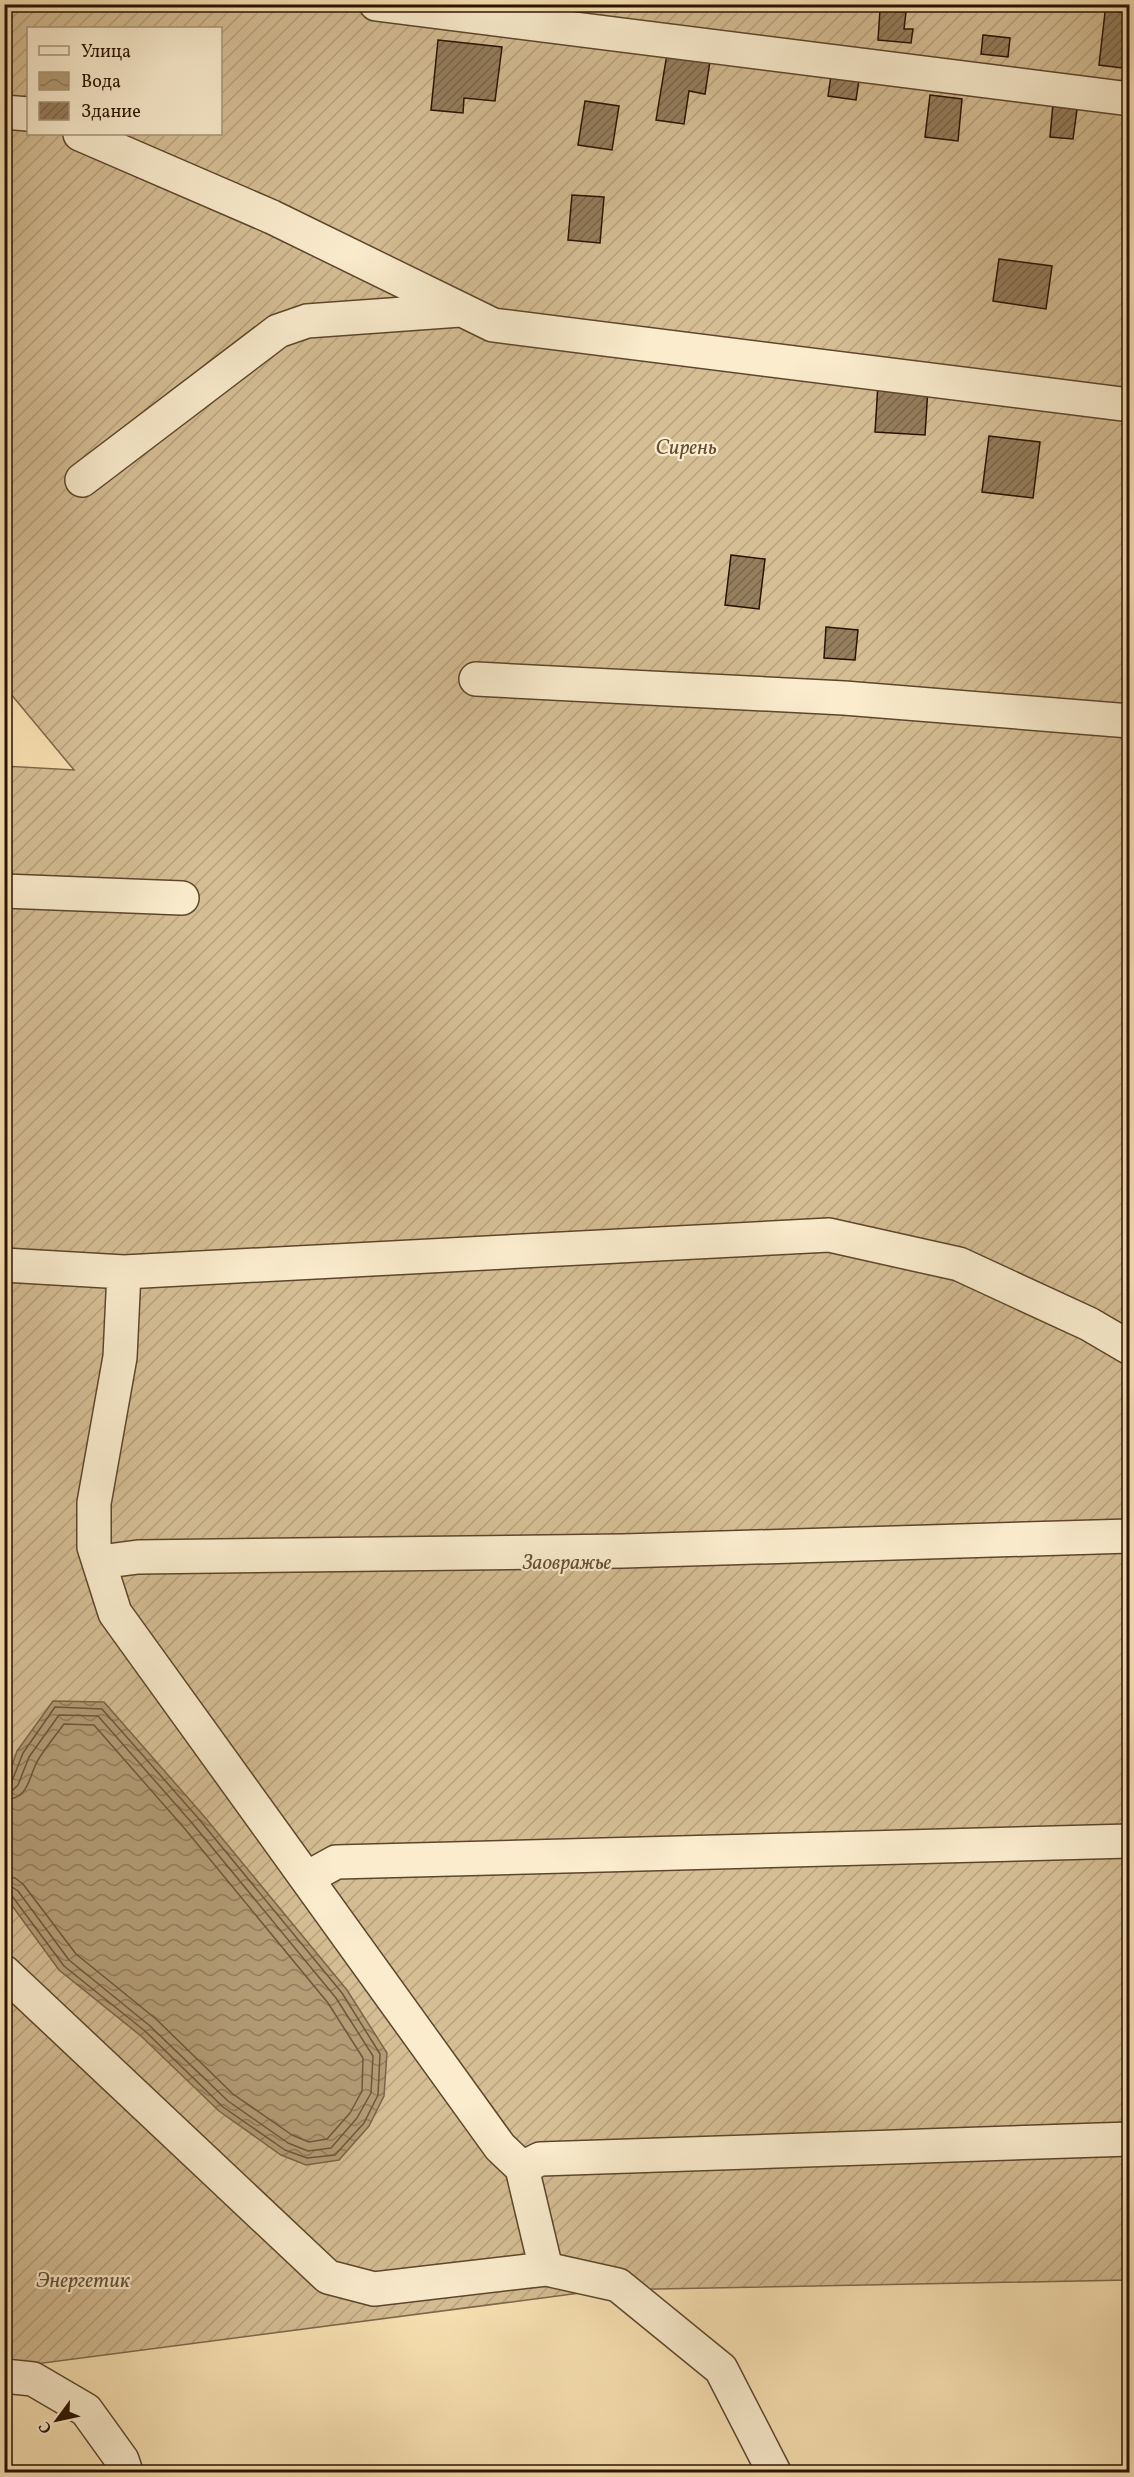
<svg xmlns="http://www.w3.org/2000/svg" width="1134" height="2477" font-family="Vollkorn,serif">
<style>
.garden{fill:url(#garden-furrows);stroke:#7f684a;stroke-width:1.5;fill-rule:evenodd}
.water{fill:url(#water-waves);stroke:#7b6546;stroke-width:1.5}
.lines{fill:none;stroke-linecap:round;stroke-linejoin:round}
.shore{stroke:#6e573a;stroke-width:1.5}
.building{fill:url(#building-hatch);stroke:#291300;stroke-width:1.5}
.minor-casing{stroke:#5d462c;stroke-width:36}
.minor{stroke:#faeccd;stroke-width:33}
.labels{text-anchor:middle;stroke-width:4.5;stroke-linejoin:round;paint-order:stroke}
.park-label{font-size:21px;font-style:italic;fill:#654f34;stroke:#faeccd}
</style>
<defs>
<pattern id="garden-furrows" width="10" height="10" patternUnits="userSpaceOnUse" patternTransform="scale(1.5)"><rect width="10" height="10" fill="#d5be94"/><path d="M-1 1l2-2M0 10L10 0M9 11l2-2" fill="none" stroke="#b7a27e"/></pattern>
<pattern id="water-waves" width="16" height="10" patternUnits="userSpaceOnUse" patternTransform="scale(1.5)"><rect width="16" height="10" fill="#b29b75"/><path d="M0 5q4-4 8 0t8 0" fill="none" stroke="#917d5e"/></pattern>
<pattern id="building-hatch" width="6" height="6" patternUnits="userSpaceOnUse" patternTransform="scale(1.5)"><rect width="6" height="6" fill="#957e5d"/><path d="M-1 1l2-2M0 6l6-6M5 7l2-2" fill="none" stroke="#7a664a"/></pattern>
</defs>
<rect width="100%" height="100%" fill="#f8e1b2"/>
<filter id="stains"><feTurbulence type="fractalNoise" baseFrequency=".00333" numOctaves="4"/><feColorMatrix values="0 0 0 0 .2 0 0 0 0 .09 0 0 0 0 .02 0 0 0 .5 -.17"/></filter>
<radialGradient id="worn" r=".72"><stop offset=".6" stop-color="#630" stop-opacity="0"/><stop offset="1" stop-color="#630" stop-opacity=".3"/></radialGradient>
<!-- garden -->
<path class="garden" d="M 5,5 L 1129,5 L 1129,2280 L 603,2290 L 5,2368 L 4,766 L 74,770 L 5,687 ZM 28,28 L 220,28 L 220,134 L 28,134 Z"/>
<!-- water -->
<path class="water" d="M 53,1701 L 104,1702 L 203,1815 L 347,1990 L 387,2053 L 384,2096 L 369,2126 L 339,2160 L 306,2165 L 281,2155 L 219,2111 L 141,2036 L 59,1970 L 5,1896 L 5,1785 L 17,1751 Z"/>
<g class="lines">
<!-- shore -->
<path class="shore" d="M 4,1784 L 12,1781 L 23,1753 L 55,1707 L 102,1709 L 198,1818 L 342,1993 L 380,2054 L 378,2095 L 364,2123 L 335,2155 L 307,2158 L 285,2150 L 223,2107 L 145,2031 L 64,1966 L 12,1896 L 4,1893
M 4,1791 L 13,1790 L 18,1785 L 29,1757 L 59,1715 L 98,1716 L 192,1823 L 336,1998 L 373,2056 L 371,2093 L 357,2118 L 331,2148 L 308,2151 L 288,2143 L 228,2101 L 150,2026 L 69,1960 L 18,1891 L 12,1887 L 4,1886
M 4,1800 C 30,1799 28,1777 38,1760 C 46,1747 55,1736 64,1724 L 94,1725 L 185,1829 L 328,2003 L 363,2058 L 362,2091 L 350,2113 L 327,2139 L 309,2142 L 292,2135 L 233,2094 L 156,2019 L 76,1954 L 23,1884 L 15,1878 L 4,1877"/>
</g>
<!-- building -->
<path class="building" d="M 1106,4 L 1119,4 L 1118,12 L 1130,13 L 1130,69 L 1099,65 Z
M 880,10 L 906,12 L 904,29 L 913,29 L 911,43 L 878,40 Z
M 983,35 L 1010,38 L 1008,57 L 981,54 Z
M 438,40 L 502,47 L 495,101 L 464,98 L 463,113 L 431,110 Z
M 667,54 L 710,61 L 705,94 L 689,91 L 684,124 L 656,120 Z
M 833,62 L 861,66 L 856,100 L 828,96 Z
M 1054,92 L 1079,95 L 1073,139 L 1050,137 Z
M 930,95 L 962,99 L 958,141 L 925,137 Z
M 585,101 L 619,106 L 612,150 L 578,145 Z
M 572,195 L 604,197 L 600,243 L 568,240 Z
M 999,259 L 1052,266 L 1046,309 L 993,301 Z
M 878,384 L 928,388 L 925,435 L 875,432 Z
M 989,436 L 1040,442 L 1033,498 L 982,492 Z
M 731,555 L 765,559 L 759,609 L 725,605 Z
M 826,627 L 858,630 L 855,660 L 824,658 Z"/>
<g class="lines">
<!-- minor casing -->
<g class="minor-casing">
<path id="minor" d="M 376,4 L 1130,99
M 4,112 L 28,114
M 80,134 L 272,217 L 493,325 L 1130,405
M 82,480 L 278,331 L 307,321 L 460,310
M 476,679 L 844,698 L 1130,721
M 4,891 L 182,898
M 4,1265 L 124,1272 L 829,1235 L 959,1264 L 1089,1324 L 1130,1348
M 124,1272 L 120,1357 L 94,1503 L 94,1547 L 115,1613 L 500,2147 L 522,2168 L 546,2269
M 100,1562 L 138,1557 L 623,1551 L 1130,1536
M 307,1878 L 336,1862 L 1130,1841
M 4,1972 L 328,2277 L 374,2289 L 546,2269 L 618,2285 L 721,2369 L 774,2472
M 522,2168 L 540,2159 L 1130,2139
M 4,2376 L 33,2379 L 86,2410 L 122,2460 L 126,2472"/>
</g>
<!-- minor -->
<use href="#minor" class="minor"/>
</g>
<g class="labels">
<!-- park labels -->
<g class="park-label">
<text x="686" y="454">Сирень</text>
<text x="567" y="1569">Заовражье</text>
<text x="83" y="2287">Энергетик</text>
</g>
</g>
<!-- margin -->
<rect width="1134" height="2477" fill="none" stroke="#f8e1b2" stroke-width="24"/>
<rect x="6" y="6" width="1122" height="2465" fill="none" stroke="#291300" stroke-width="3"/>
<rect x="12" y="12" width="1110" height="2453" fill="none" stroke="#291300" stroke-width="1.5"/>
<!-- legend -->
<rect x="27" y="27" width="195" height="108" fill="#faeccd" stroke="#a6957b" stroke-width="1.5"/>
<rect x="39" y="46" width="30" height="9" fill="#faeccd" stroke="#a6957b" stroke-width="1.5"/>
<text x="81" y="57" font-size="18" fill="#291300">Улица</text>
<rect x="39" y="72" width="30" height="18" fill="url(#water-waves)" stroke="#a6957b" stroke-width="1.5"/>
<text x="81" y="87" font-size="18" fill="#291300">Вода</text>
<rect x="39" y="102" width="30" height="18" fill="url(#building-hatch)" stroke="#a6957b" stroke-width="1.5"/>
<text x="81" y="117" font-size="18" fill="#291300">Здание</text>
<!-- north arrow -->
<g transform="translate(57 2420) rotate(237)" stroke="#faeccd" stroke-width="4.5" paint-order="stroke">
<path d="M0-4.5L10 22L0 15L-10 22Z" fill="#291300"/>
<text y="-9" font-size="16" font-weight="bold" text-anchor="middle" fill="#291300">С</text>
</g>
<rect width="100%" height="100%" filter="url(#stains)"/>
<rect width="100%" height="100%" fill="url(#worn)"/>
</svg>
